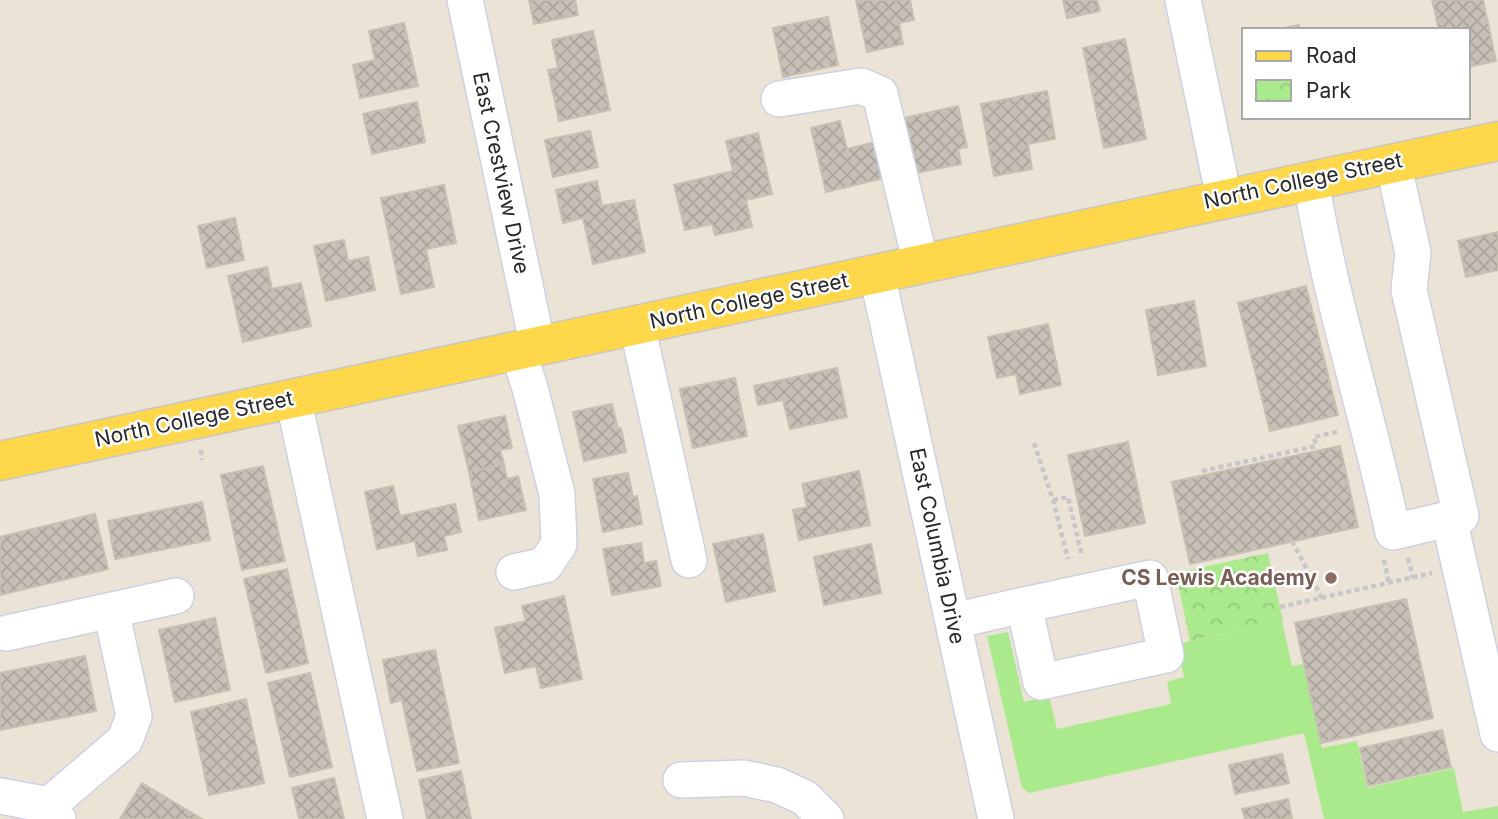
<svg xmlns="http://www.w3.org/2000/svg" width="1498" height="819" font-family="Inter,sans-serif">
<style>
.grass{fill:#abe98d}
.park{fill:url(#park-crowns)}
.building{fill:url(#building-cross-hatch);stroke:#c7c0b1;stroke-width:2}
.lines{fill:none;stroke-linecap:round;stroke-linejoin:round}
.minor-casing{stroke:#cdd1e3;stroke-width:38}
.major-casing{stroke:#c7c7c7;stroke-width:41}
.path{stroke:#c7c7c7;stroke-width:4.5;stroke-dasharray:5 3.5;stroke-linecap:butt}
.minor{stroke:#fff;stroke-width:35}
.major{stroke:#ffd74a;stroke-width:38}
.education-dot{fill:#8d6e63;stroke:#fff;stroke-width:2.5}
.labels{text-anchor:middle;stroke-width:5;stroke-linejoin:round;paint-order:stroke}
.street-label{font-size:21px;fill:#282828;stroke:#fff}
.education-label{font-size:21px;font-weight:bold;fill:#785e54;stroke:#fff;text-anchor:end}
</style>
<defs>
<pattern id="park-crowns" width="20" height="18" patternUnits="userSpaceOnUse" patternTransform="scale(1.75)"><rect width="20" height="18" fill="#abe98d"/><path d="M2 6a3 3 0 1 1 6 0M12 15a3 3 0 1 1 6 0" fill="none" stroke="#93c87a"/></pattern>
<pattern id="building-cross-hatch" width="8" height="8" patternUnits="userSpaceOnUse" patternTransform="scale(1.75)"><rect width="8" height="8" fill="#c7c0b7"/><path d="M0 0l8 8M0 8l8-8" fill="none" stroke="#aba59d"/></pattern>
</defs>
<rect width="100%" height="100%" fill="#ece3d7"/>
<!-- grass -->
<path class="grass" d="M 1282,621 L 1292,666 L 1303,664 L 1322,748 L 1357,741 L 1367,788 L 1454,768 L 1463,812 L 1498,806 L 1498,819 L 1324,819 L 1304,733 L 1029,793 L 1022,788 L 987,636 L 1008,632 L 1024,702 L 1049,696 L 1057,729 L 1171,704 L 1167,682 L 1184,677 L 1177,644 Z"/>
<!-- park -->
<path class="park" d="M 1268,553 L 1283,621 L 1190,641 L 1176,573 Z"/>
<!-- building -->
<path class="building" d="M 529,0 L 575,0 L 578,15 L 534,24 Z
M 856,0 L 910,0 L 914,20 L 899,23 L 903,44 L 867,52 Z
M 1063,0 L 1097,0 L 1100,11 L 1067,18 Z
M 1432,0 L 1483,0 L 1496,61 L 1468,67 L 1468,30 L 1439,30 Z
M 828,17 L 838,65 L 783,77 L 773,28 Z
M 404,23 L 418,86 L 360,98 L 353,65 L 375,60 L 369,31 Z
M 1299,25 L 1300,30 L 1275,30 Z
M 593,31 L 610,110 L 559,121 L 548,70 L 558,68 L 552,40 Z
M 1125,39 L 1146,139 L 1104,148 L 1083,48 Z
M 1047,91 L 1055,139 L 1028,144 L 1032,169 L 994,176 L 981,104 Z
M 417,102 L 425,142 L 372,154 L 363,114 Z
M 958,106 L 967,147 L 958,149 L 961,164 L 916,173 L 904,118 Z
M 840,121 L 847,149 L 876,142 L 884,178 L 826,192 L 811,128 Z
M 590,131 L 598,167 L 553,177 L 545,140 Z
M 758,133 L 772,194 L 746,200 L 752,227 L 715,235 L 712,224 L 685,230 L 674,185 L 733,171 L 726,141 Z
M 597,181 L 602,206 L 634,200 L 645,252 L 593,264 L 583,218 L 563,223 L 556,190 Z
M 444,185 L 456,243 L 426,249 L 434,287 L 401,294 L 381,198 Z
M 235,218 L 244,260 L 207,268 L 198,226 Z
M 1498,232 L 1498,270 L 1466,277 L 1458,241 Z
M 344,240 L 348,261 L 368,257 L 375,290 L 326,301 L 314,246 Z
M 267,267 L 272,289 L 301,283 L 311,326 L 243,342 L 228,276 Z
M 1306,286 L 1338,415 L 1270,431 L 1238,303 Z
M 1194,301 L 1206,366 L 1158,375 L 1146,310 Z
M 1048,324 L 1061,385 L 1020,394 L 1016,374 L 997,378 L 988,337 Z
M 837,368 L 847,417 L 790,429 L 783,400 L 758,405 L 754,386 Z
M 735,378 L 747,436 L 693,448 L 680,389 Z
M 612,404 L 618,429 L 621,428 L 626,452 L 584,461 L 573,412 Z
M 505,416 L 512,448 L 500,450 L 504,464 L 469,472 L 458,426 Z
M 1128,442 L 1145,523 L 1085,536 L 1068,455 Z
M 1340,446 L 1358,527 L 1190,564 L 1172,482 Z
M 504,464 L 507,479 L 518,476 L 526,510 L 479,520 L 469,472 Z
M 263,466 L 285,561 L 242,570 L 221,475 Z
M 859,471 L 870,525 L 799,540 L 793,510 L 807,507 L 802,484 Z
M 628,473 L 633,497 L 637,496 L 642,524 L 603,532 L 593,479 Z
M 393,486 L 400,516 L 455,504 L 461,532 L 444,536 L 447,550 L 418,556 L 415,541 L 377,549 L 365,492 Z
M 202,502 L 210,540 L 115,559 L 108,521 Z
M 95,514 L 108,569 L 0,595 L 0,537 Z
M 763,534 L 775,591 L 726,602 L 713,544 Z
M 641,543 L 644,563 L 656,561 L 661,586 L 612,595 L 603,549 Z
M 871,544 L 881,593 L 824,605 L 814,557 Z
M 287,569 L 308,663 L 266,673 L 244,579 Z
M 564,596 L 582,679 L 541,688 L 536,666 L 505,673 L 495,628 L 526,621 L 522,606 Z
M 1406,599 L 1433,718 L 1321,743 L 1295,623 Z
M 215,618 L 230,690 L 175,702 L 159,630 Z
M 435,650 L 459,763 L 417,771 L 402,700 L 391,703 L 383,660 Z
M 85,656 L 96,711 L 0,730 L 0,673 Z
M 310,673 L 332,767 L 290,777 L 268,683 Z
M 246,699 L 264,783 L 209,795 L 191,712 Z
M 1442,730 L 1451,767 L 1368,786 L 1360,748 Z
M 1282,754 L 1289,783 L 1235,794 L 1229,765 Z
M 461,771 L 471,819 L 427,819 L 419,780 Z
M 334,778 L 344,819 L 299,819 L 292,788 Z
M 142,783 L 202,819 L 120,819 Z
M 1288,799 L 1292,819 L 1245,819 L 1242,809 Z"/>
<g class="lines">
<!-- minor casing -->
<g class="minor-casing">
<path id="minor" d="M 465,0 L 538,347
M 1183,0 L 1224,198
M 779,99 L 861,86 L 880,94 L 921,264
M 1311,180 C 1330,299 1368,414 1393,532 L 1461,516 L 1409,290 L 1413,253 L 1393,162
M 877,274 L 996,819
M 637,325 L 689,560
M 293,398 L 385,819
M 1449,519 L 1498,734
M 514,572 L 545,565 L 559,544 L 557,494 L 530,388 L 518,351
M 1150,578 L 1166,655 L 1041,682 L 1024,605 Z
M 953,621 L 1024,605
M 7,633 L 176,596
M 681,780 L 744,778 L 777,785 L 805,798 L 826,819
M 0,796 L 49,805 L 58,819
M 46,819 L 49,805 L 125,740 L 134,716 L 111,610"/>
</g>
<!-- major casing -->
<g class="major-casing">
<path id="major" d="M 0,461 L 1498,141"/>
</g>
<!-- path -->
<path class="path" d="M 1034,443 L 1053,500 L 1068,559
M 201,450 L 202,460
M 1202,471 L 1316,446 L 1314,437 L 1337,432
M 1053,500 L 1068,497 L 1082,556
M 1292,541 L 1322,598
M 1408,558 L 1413,578
M 1384,560 L 1389,583
M 1280,607 L 1432,573"/>
<!-- minor -->
<use href="#minor" class="minor"/>
<!-- major -->
<use href="#major" class="major"/>
</g>
<!-- markers -->
<circle class="education-dot" cx="1331" cy="578" r="7"/>
<g class="labels">
<!-- street labels -->
<g class="street-label">
<text transform="translate(501 173) rotate(78)" y="7">East Crestview Drive</text>
<text transform="translate(1303 181) rotate(-12)" y="7">North College Street</text>
<text transform="translate(749 301) rotate(-12)" y="7">North College Street</text>
<text transform="translate(194 419) rotate(-12)" y="7">North College Street</text>
<text transform="translate(937 546) rotate(78)" y="7">East Columbia Drive</text>
</g>
<!-- education labels -->
<g class="education-label">
<text x="1317" y="585">CS Lewis Academy</text>
</g>
</g>
<!-- legend -->
<rect x="1242" y="28" width="228" height="91" fill="#ffffff" stroke="#a9a9a9" stroke-width="2"/>
<rect x="1256" y="51" width="35" height="10" fill="#ffd74a" stroke="#a9a9a9" stroke-width="2"/>
<text x="1306" y="63" font-size="21" fill="#282828">Road</text>
<rect x="1256" y="80" width="35" height="21" fill="url(#park-crowns)" stroke="#a9a9a9" stroke-width="2"/>
<text x="1306" y="98" font-size="21" fill="#282828">Park</text>
</svg>
